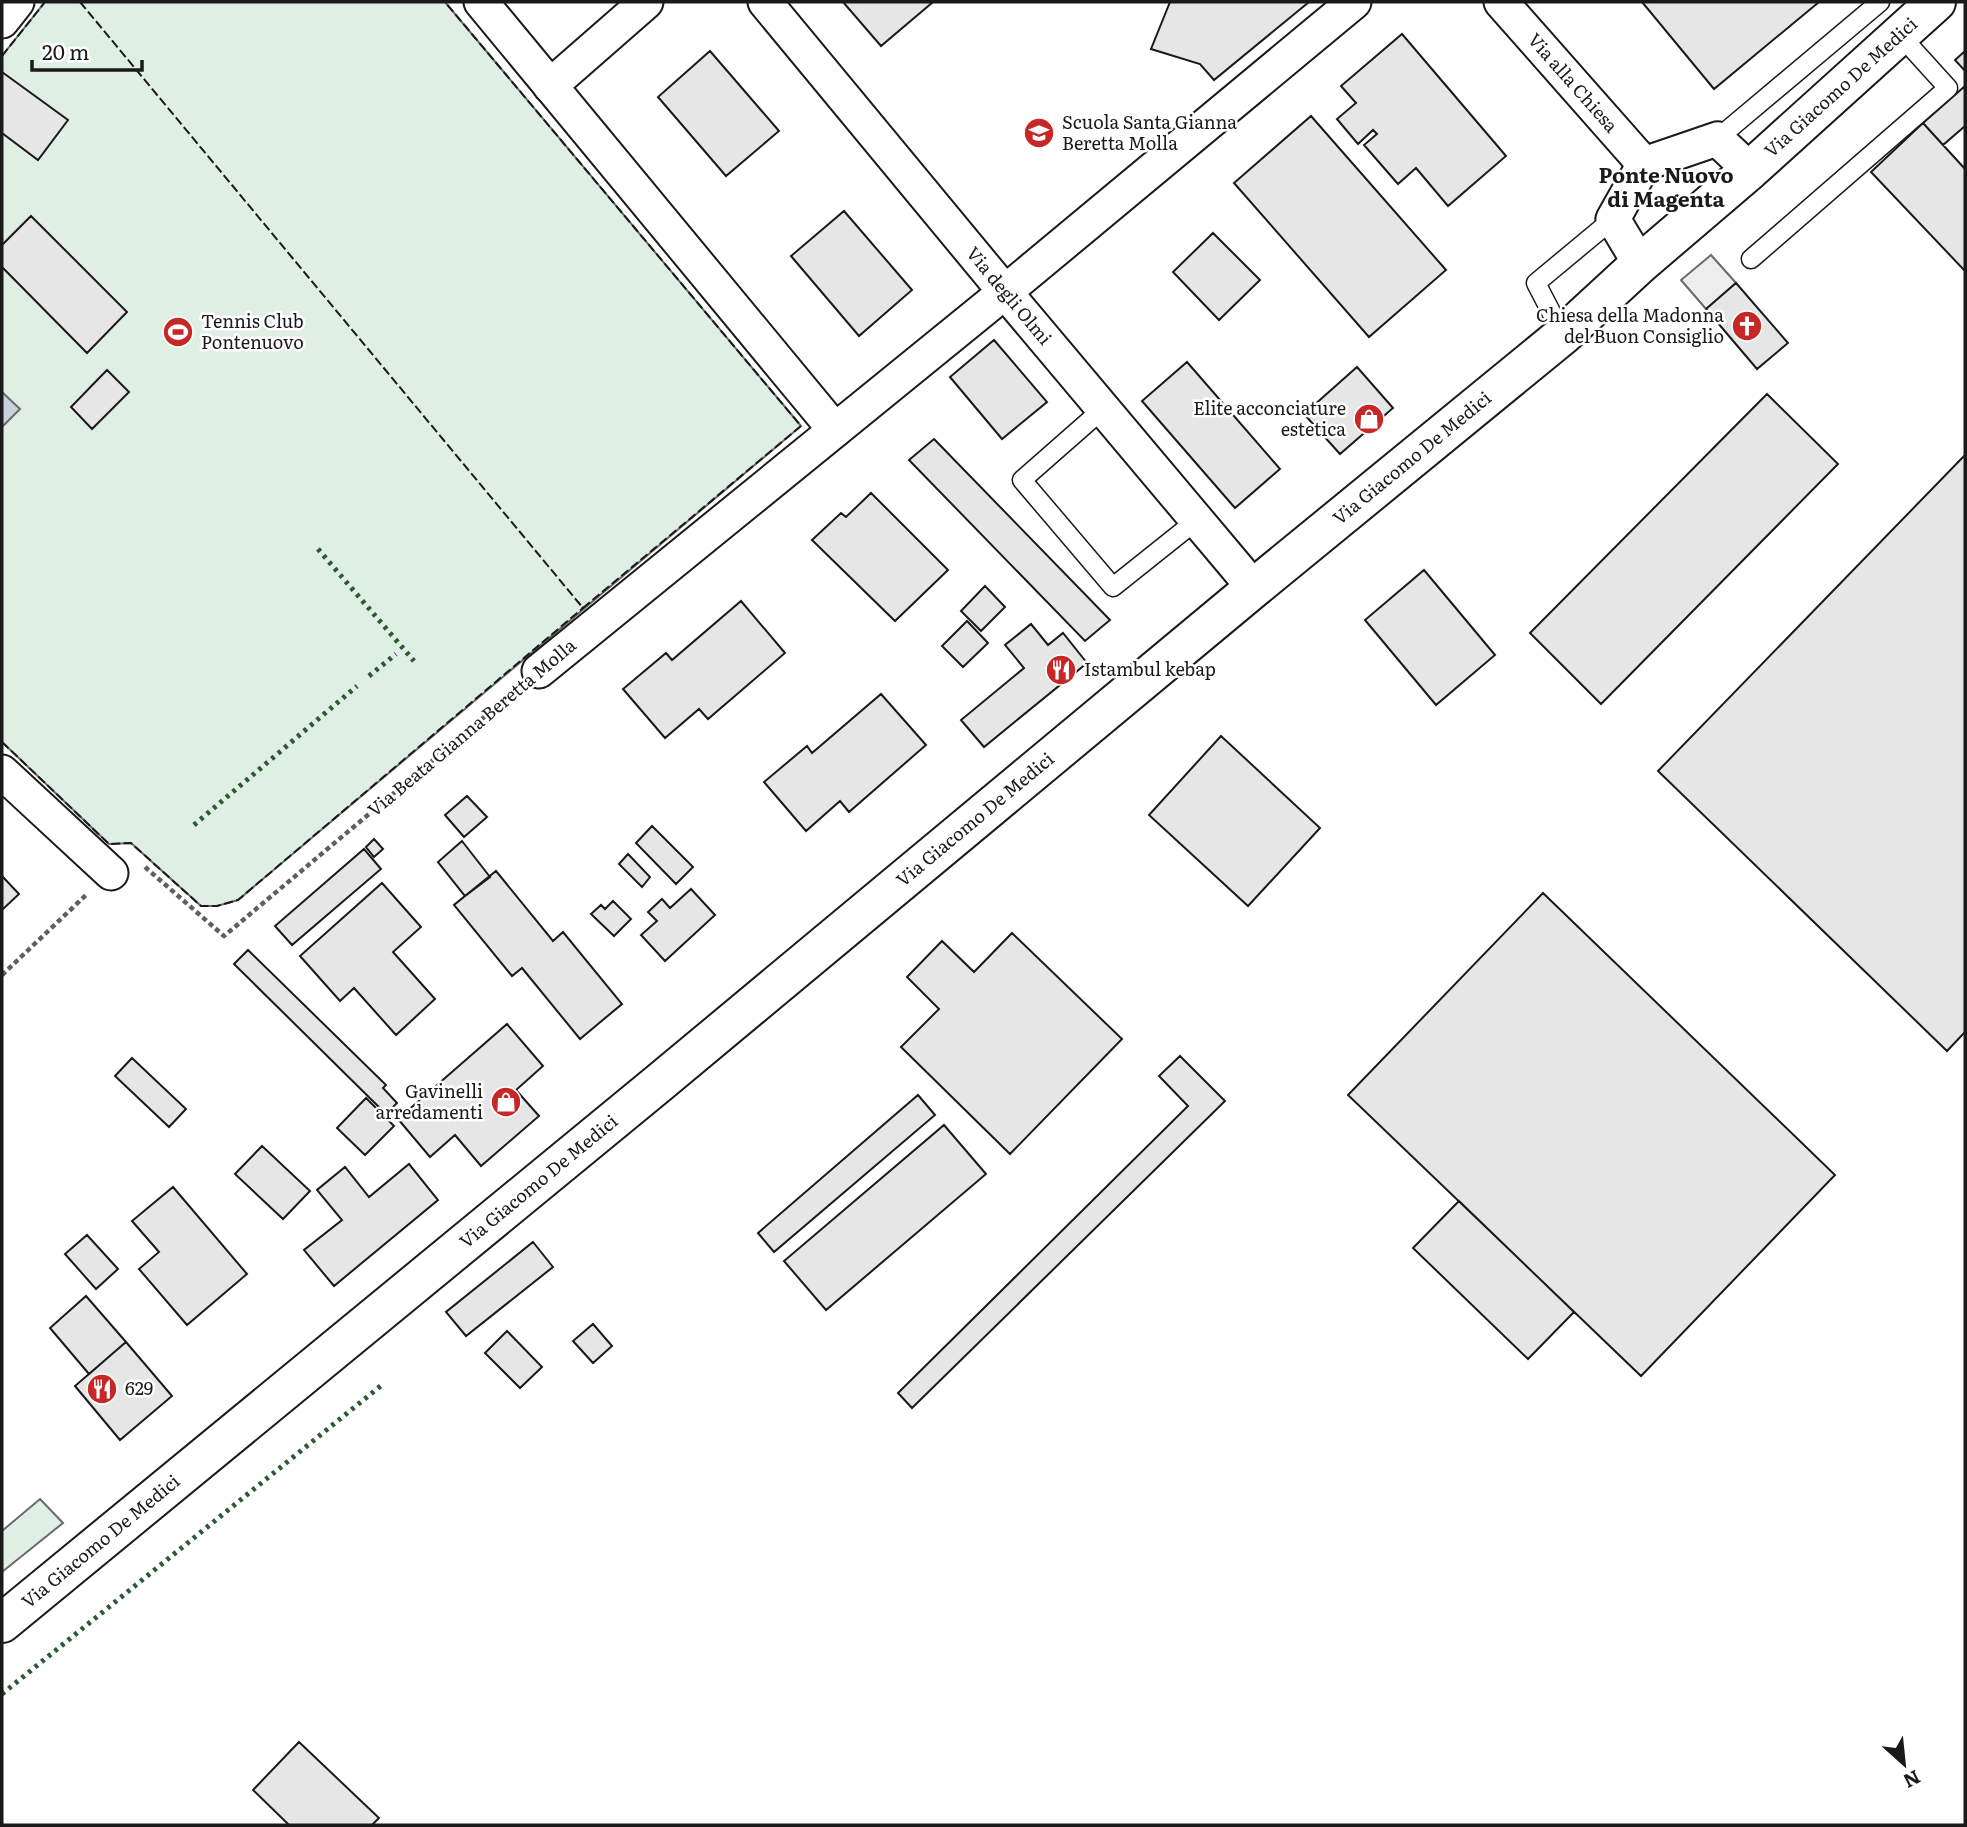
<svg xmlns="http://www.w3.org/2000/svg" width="1967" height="1827" font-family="Literata,serif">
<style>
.green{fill:#e0efe3;stroke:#6a6a6a;stroke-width:2}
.parking{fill:#ededed;stroke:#6a6a6a;stroke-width:2}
.water{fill:#c6d2dc;stroke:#6a6a6a;stroke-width:2}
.building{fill:#e6e6e6;stroke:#1a1a1a;stroke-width:2}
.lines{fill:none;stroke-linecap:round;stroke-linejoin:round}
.lane-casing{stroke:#1a1a1a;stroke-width:21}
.street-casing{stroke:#1a1a1a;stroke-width:37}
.primary-casing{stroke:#1a1a1a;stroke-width:42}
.path{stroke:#5f5f5f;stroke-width:4.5;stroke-dasharray:5 3.5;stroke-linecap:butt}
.lane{stroke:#fff;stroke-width:18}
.street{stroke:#fff;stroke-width:33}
.primary{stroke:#fff;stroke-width:38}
.hedge{stroke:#2b5a34;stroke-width:5;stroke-dasharray:3.5 5;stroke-linecap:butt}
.fence{stroke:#1a1a1a;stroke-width:2;stroke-dasharray:9 3.5;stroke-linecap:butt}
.labels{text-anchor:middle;stroke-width:5;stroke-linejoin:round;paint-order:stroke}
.street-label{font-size:18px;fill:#1a1a1a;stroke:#fff}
.poi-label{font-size:18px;fill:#1a1a1a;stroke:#fff;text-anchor:start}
.quarter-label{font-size:21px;font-weight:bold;fill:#1a1a1a;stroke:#fff}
</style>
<rect width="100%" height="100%" fill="#fff"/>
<!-- green -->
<path class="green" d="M 45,2 L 445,2 L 801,426 L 238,900 L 217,906 L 201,906 L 131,843 L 109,844 L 2,742 L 2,56 Z
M 40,1499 L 63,1523 L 2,1572 L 2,1531 Z"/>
<!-- parking -->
<path class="parking" d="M 1711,255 L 1736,283 L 1706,309 L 1681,280 Z"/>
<!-- water -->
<path class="water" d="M 2,392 L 20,409 L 2,427 Z"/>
<!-- building -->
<path class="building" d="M 843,2 L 933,2 L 881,46 Z
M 1170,2 L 1309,2 L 1214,80 L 1200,64 L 1151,49 Z
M 1642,2 L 1819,2 L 1714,89 Z
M 1402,34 L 1506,156 L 1448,206 L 1416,168 L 1398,184 L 1364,145 L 1377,134 L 1373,130 L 1358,144 L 1337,119 L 1356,103 L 1341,86 Z
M 710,51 L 779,131 L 726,176 L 658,97 Z
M 1965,51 L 1965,71 L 1955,60 Z
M 2,72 L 68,120 L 38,160 L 2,133 Z
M 1965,86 L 1965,126 L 1943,145 L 1923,123 Z
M 1311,116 L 1446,270 L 1369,337 L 1234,183 Z
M 1923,123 L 1965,169 L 1965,271 L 1871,172 Z
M 844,211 L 912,290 L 859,336 L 791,256 Z
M 31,216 L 127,312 L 87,353 L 2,267 L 2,245 Z
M 1213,233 L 1260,280 L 1219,320 L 1173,272 Z
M 1736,283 L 1788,343 L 1757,369 L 1706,309 Z
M 994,340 L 1047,402 L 1002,439 L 950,377 Z
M 1187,362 L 1280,469 L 1235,508 L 1142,401 Z
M 1357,367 L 1393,408 L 1340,454 L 1304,414 Z
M 107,370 L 129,392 L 92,429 L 71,407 Z
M 1767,394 L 1838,464 L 1601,704 L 1530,633 Z
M 934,439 L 1110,620 L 1085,641 L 909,460 Z
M 1965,455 L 1965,1032 L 1947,1051 L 1658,771 Z
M 871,493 L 948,570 L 895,621 L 812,540 L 841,513 L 846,517 Z
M 1424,570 L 1495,655 L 1436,705 L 1365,620 Z
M 985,586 L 1005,607 L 981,631 L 961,611 Z
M 741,601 L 785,653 L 708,719 L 699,709 L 665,738 L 623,689 L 666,653 L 672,660 Z
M 967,621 L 988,643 L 963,667 L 942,646 Z
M 1031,624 L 1048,645 L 1063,633 L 1087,663 L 984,747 L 961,720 L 1024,668 L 1005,645 Z
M 881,694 L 926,745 L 849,812 L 840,801 L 806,831 L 764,782 L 807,746 L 812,753 Z
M 1221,736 L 1320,828 L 1248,906 L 1149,815 Z
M 467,796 L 487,817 L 464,837 L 445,815 Z
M 652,826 L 693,867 L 676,884 L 636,843 Z
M 374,839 L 383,849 L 374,857 L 366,847 Z
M 462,841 L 490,877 L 465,896 L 438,862 Z
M 364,849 L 381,869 L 292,945 L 275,926 Z
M 628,854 L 650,877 L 642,887 L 619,864 Z
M 496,871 L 553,941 L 563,932 L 622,1004 L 580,1039 L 522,968 L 512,976 L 454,905 Z
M 2,876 L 19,894 L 2,910 Z
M 382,883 L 421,927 L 393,952 L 435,999 L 396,1035 L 354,988 L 340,1001 L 300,956 Z
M 691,889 L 715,915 L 665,961 L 641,935 L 657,921 L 648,912 L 662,899 L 670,908 Z
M 1543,893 L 1835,1175 L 1641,1376 L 1348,1095 Z
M 613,901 L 631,919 L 614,936 L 591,914 L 601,905 L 605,909 Z
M 1012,933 L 1122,1039 L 1010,1154 L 901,1047 L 939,1009 L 907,977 L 942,941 L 974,972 Z
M 248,950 L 386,1085 L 383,1088 L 397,1103 L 386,1114 L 234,964 Z
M 507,1024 L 543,1066 L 516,1090 L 539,1116 L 481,1166 L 455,1135 L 430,1157 L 398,1119 Z
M 1180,1056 L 1225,1101 L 912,1408 L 898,1393 L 1188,1106 L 1159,1076 Z
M 132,1058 L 186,1109 L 169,1127 L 115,1076 Z
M 918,1095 L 935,1115 L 774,1252 L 758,1233 Z
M 366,1098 L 394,1126 L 365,1155 L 337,1128 Z
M 944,1125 L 986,1174 L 826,1310 L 784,1261 Z
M 262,1146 L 310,1191 L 283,1219 L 235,1174 Z
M 409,1164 L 438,1200 L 334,1286 L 304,1250 L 342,1220 L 317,1190 L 345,1167 L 369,1197 Z
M 173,1187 L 247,1274 L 187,1325 L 139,1269 L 159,1252 L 132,1221 Z
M 1459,1201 L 1574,1312 L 1528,1359 L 1413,1248 Z
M 87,1235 L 118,1269 L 96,1289 L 65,1254 Z
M 533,1242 L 553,1267 L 466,1336 L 446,1312 Z
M 86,1296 L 126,1342 L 89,1374 L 50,1328 Z
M 593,1324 L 612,1346 L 593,1363 L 573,1341 Z
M 507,1331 L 542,1367 L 520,1388 L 485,1353 Z
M 126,1342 L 172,1396 L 120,1440 L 75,1386 Z
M 299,1742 L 379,1818 L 372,1825 L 289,1825 L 253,1790 Z"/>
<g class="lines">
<!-- lane casing -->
<g class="lane-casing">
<path id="lane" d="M 1717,139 L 1880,2
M 1751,259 L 1948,88 L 1900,35
M 1563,335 L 1536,283 L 1613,219
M 1104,408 L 1022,480 L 1113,587 L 1197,520"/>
</g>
<!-- street casing -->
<g class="street-casing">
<g id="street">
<path d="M 481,2 L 835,430"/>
<path id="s1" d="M 765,2 L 1005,292 L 1254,588"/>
<path id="s2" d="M 1501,2 L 1644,164"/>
<path d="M 2,21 L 17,2"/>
<path d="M 550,86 L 646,2"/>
<path d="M 1640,264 L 1613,219 L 1644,164 L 1717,139 L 1750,170"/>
<path d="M 539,671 L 1005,292 L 1354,2"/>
<path d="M 2,772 L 111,873"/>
</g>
</g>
<!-- primary casing -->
<g class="primary-casing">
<g id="primary">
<path id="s3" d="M 2,1623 L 659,1083 L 1254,588 L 1563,335 L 1640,264 L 1750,170 L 1936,2"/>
</g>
</g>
<!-- path -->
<path class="path" d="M 145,867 L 224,936 L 514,692
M 2,975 L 86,895"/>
<!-- lane -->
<use href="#lane" class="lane"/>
<!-- street -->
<use href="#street" class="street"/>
<!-- primary -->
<use href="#primary" class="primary"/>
<!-- hedge -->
<path class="hedge" d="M 318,549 L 414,661
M 369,676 L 396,654
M 194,825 L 357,686
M 2,1694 L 383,1384"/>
<!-- fence -->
<path class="fence" d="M 80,2 L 583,608 L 801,426 L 445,2
M 2,56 L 45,2
M 2,742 L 109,844 L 131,843 L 201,906 L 217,906 L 238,900 L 583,608 L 582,607"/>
</g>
<!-- icons -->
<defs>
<g id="school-disc" transform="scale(1.575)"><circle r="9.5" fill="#c62828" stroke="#fff"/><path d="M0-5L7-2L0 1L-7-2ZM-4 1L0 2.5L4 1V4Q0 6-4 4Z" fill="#fff"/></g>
<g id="church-disc" transform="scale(1.575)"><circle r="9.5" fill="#c62828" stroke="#fff"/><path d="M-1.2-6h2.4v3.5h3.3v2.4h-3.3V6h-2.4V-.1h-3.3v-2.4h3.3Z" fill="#fff"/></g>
<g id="stadium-disc" transform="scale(1.575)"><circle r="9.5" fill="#c62828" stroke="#fff"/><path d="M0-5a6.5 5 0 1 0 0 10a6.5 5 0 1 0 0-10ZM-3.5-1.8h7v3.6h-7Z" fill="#fff"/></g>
<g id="shop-disc" transform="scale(1.575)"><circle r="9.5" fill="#c62828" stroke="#fff"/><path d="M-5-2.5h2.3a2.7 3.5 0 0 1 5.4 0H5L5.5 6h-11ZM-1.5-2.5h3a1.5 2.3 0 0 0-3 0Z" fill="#fff"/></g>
<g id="restaurant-disc" transform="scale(1.575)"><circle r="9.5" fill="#c62828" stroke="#fff"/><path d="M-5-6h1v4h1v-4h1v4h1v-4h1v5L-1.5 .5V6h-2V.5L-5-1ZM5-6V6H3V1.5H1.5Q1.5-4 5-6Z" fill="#fff"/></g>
</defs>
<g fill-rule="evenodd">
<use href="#school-disc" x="1039" y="133"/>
<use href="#church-disc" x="1747" y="326"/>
<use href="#stadium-disc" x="178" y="332"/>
<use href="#shop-disc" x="1369" y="419"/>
<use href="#restaurant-disc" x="1061" y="670"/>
<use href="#shop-disc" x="506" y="1102"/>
<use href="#restaurant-disc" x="102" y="1389"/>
</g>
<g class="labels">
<!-- street labels -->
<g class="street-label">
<text dy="6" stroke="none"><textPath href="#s2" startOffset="108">Via alla Chiesa</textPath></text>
<text dy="6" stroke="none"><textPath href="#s3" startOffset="2396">Via Giacomo De Medici</textPath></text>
<text dy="6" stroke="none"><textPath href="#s1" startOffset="382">Via degli Olmi</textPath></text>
<text dy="6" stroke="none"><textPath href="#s3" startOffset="1829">Via Giacomo De Medici</textPath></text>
<text transform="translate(472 728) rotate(-40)" y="6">Via Beata Gianna Beretta Molla</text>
<text dy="6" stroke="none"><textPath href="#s3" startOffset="1262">Via Giacomo De Medici</textPath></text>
<text dy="6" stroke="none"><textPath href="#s3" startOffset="695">Via Giacomo De Medici</textPath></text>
<text dy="6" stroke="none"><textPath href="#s3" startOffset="128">Via Giacomo De Medici</textPath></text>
</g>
<!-- poi labels -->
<g class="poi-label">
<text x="1062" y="129">Scuola Santa Gianna<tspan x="1062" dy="21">Beretta Molla</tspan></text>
<text x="1724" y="322" text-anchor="end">Chiesa della Madonna<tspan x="1724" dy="21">del Buon Consiglio</tspan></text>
<text x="201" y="328">Tennis Club<tspan x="201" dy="21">Pontenuovo</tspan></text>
<text x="1346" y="415" text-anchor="end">Elite acconciature<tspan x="1346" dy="21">estetica</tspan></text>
<text x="1084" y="676">Istambul kebap</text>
<text x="483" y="1098" text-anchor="end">Gavinelli<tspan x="483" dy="21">arredamenti</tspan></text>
<text x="125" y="1395">629</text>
</g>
<!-- quarter labels -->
<g class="quarter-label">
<text x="1666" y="183">Ponte Nuovo<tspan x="1666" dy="24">di Magenta</tspan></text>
</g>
</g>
<!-- border -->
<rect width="1967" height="1827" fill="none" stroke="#1a1a1a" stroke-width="7"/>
<!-- north arrow -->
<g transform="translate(1904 1764) rotate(153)" stroke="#ffffff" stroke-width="5" paint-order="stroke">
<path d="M0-5L12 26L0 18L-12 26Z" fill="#1a1a1a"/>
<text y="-10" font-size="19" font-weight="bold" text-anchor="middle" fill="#1a1a1a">N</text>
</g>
<!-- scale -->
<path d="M32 60v10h110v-10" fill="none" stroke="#1a1a1a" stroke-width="3.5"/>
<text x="42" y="60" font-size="21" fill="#1a1a1a" stroke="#ffffff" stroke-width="5" paint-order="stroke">20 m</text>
</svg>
